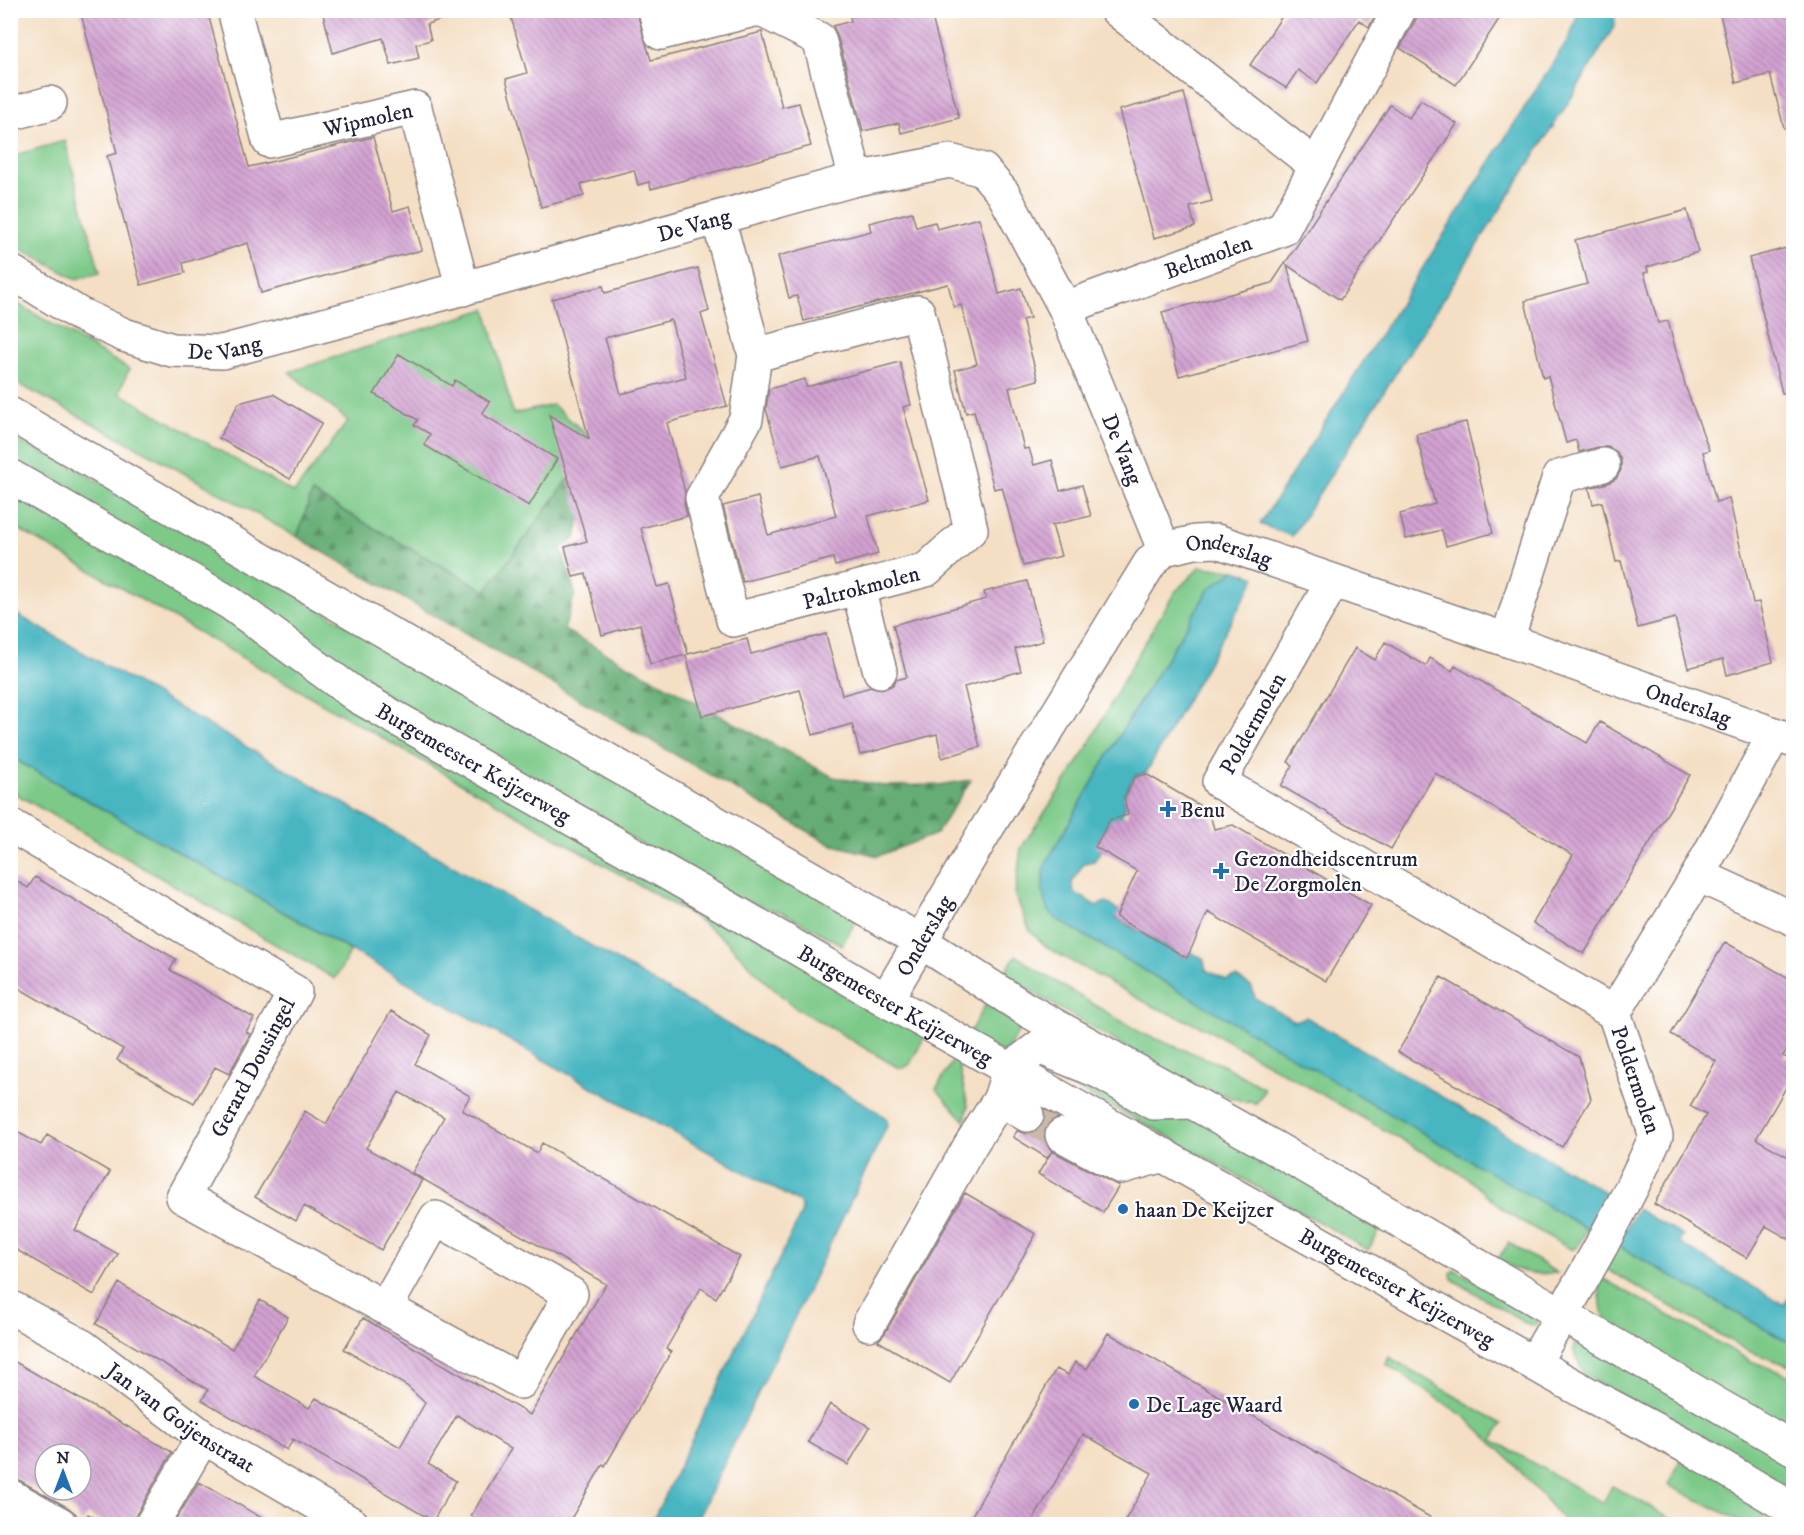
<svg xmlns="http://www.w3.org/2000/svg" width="1804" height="1535" font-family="'IM FELL DW Pica',serif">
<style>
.green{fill:#7cc988;stroke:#4f7662;stroke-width:1.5}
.forest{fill:url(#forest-firs);stroke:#446858;stroke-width:1.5}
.water{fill:#47b6c1;stroke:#346c7e;stroke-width:1.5}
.building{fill:url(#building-back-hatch);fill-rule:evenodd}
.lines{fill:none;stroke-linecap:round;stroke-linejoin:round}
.minor-tunnel{stroke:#cab9a9;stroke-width:33;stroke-dasharray:33 16;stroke-linecap:butt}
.minor-casing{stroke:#8b8080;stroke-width:36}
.major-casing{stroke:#8b8080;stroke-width:36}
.minor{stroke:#fff;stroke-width:33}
.major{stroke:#fff;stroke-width:33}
.poi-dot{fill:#1f6fb2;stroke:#fff;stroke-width:2}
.labels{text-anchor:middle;stroke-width:4.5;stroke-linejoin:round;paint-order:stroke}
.street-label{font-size:22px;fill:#22223b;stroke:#fff}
.poi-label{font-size:22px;fill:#22223b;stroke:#fff;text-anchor:start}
</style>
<defs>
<pattern id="forest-firs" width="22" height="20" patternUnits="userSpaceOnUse" patternTransform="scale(1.5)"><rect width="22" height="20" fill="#65ad74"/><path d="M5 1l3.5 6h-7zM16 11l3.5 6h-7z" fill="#538c60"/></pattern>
<pattern id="building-back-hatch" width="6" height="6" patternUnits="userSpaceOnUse" patternTransform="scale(1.5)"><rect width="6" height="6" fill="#d3a2d2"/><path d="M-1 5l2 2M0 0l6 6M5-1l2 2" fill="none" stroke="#ab84ac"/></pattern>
</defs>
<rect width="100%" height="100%" fill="#fff"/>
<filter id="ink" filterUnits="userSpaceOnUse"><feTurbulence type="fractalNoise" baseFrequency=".0167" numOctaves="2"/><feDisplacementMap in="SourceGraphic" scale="12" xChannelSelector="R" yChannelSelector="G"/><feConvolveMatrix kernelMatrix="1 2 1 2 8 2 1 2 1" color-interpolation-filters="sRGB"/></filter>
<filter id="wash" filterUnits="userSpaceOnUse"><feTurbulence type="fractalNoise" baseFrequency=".008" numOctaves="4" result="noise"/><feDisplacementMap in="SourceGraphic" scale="24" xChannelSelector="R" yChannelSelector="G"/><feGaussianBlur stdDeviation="1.35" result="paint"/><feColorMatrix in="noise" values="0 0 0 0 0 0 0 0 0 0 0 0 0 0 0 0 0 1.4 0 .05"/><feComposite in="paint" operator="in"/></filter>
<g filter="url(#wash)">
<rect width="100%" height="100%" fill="#f4dfc4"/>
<!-- green -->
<path class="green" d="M 65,141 L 100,273 L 76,279 L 11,243 L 11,156 Z
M 11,300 L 129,369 L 119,393 L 294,493 L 348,421 L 289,372 L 486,309 L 513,414 L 553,405 L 592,439 L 576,469 L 486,591 L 312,493 L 297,537 L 150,454 L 11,380 Z
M 11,438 L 65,462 L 857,919 L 842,945 L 784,913 L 735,898 L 363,683 L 11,461 Z
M 10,495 L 35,504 L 925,1036 L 910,1064 L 904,1068 L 897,1067 L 793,1006 L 766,982 L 726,941 L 693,916 L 11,525 Z
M 1200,567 L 1235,570 L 1209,589 L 1125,726 L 1046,863 L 1053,916 L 1587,1229 L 1577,1247 L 1572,1250 L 1510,1215 L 1465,1176 L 1205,1028 L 1152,1006 L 1049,949 L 1030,931 L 1015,895 L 1021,848 L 1083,755 L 1136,657 L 1175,592 Z
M 11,757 L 351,951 L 335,979 L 11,791 Z
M 1016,955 L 1036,970 L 1143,1034 L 1223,1065 L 1265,1089 L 1256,1104 L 1248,1100 L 1247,1103 L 1183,1081 L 1003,975 Z
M 991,995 L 1027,1017 L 1005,1054 L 968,1035 Z
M 956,1055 L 968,1106 L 965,1121 L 936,1089 Z
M 1042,1063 L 1206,1120 L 1384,1224 L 1368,1250 L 1155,1129 L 1034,1067 Z
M 1509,1243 L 1557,1273 C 1529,1276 1521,1272 1497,1260 Z
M 1617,1245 L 1784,1340 L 1793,1343 L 1793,1367 L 1748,1351 L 1601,1266 Z
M 1455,1270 L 1538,1313 L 1538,1323 L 1533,1326 L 1523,1322 L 1452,1279 L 1451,1273 Z
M 1598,1276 L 1751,1361 L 1793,1377 L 1793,1437 L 1616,1333 L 1602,1312 Z
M 1579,1342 L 1793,1461 L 1793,1469 L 1782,1489 L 1585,1376 L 1574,1353 L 1574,1344 Z
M 1389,1357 L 1502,1424 L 1493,1440 L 1603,1503 L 1612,1486 L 1682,1524 L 1567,1524 L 1511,1461 L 1465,1417 L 1386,1364 Z
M 1683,1456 L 1770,1506 L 1761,1524 L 1746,1524 L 1668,1485 Z"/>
<!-- forest -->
<path class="forest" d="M 576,469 L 601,513 L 580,518 L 576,538 L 561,547 L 575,593 L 564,630 L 833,777 L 883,786 L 938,785 L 971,780 L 936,834 L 878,856 L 830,844 L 297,537 L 312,493 L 486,591 Z"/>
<!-- water -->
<path class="water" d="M 1579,11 L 1614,11 L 1615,25 L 1575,92 L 1292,536 L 1260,524 L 1570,36 Z
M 1235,570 L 1256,577 L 1146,773 L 1135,776 L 1124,795 L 1125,808 L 1120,818 L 1110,821 L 1098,840 L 1101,851 L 1094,861 L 1084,863 L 1072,882 L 1074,892 L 1096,906 L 1106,902 L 1121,912 L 1116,918 L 1186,958 L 1188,951 L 1203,958 L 1206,970 L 1226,980 L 1236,977 L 1252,987 L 1255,998 L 1294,1021 L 1306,1017 L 1606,1193 L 1587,1229 L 1070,927 C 1065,924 1057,920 1053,916 C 1040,902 1042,879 1046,863 L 1125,726 L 1209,589 Z
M 11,611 L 874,1109 L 887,1119 L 887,1126 L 695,1524 L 651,1524 L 802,1212 L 800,1203 L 565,1072 L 11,757 Z
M 1637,1209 L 1683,1236 L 1679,1243 L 1784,1305 L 1790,1295 L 1793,1297 L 1793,1343 L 1784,1340 L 1617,1245 Z"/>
<g id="blocks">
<!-- building -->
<path class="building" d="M 80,10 L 207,10 L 249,167 L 373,137 L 393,211 L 410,206 L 422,250 L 261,293 L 248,243 L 183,263 L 185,273 L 141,285 L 107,156 L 117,153 Z
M 322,10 L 450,10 L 450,17 L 427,24 L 431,40 L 416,44 L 419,58 L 391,65 L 383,38 L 333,53 Z
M 509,10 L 636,10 L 651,60 L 762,32 L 782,107 L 799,103 L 811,146 L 651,189 L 649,182 L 638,185 L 634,170 L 581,184 L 584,196 L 541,207 L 506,79 L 527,73 Z
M 848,10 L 930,10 L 959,118 L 901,133 L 899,123 L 863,131 L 837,34 L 833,26 L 851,21 Z
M 1286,10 L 1378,10 L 1369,27 L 1359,20 L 1317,83 L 1298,70 L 1286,88 L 1250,65 Z
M 1418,10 L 1505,10 L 1456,85 L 1400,48 L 1416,19 Z
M 1719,10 L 1794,10 L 1794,126 L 1784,128 L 1770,74 L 1736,83 Z
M 1184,93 L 1212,201 L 1190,207 L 1195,227 L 1154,238 L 1119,110 Z
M 1421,100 L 1457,124 L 1340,300 L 1287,265 L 1308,341 L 1179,376 L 1162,312 L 1272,283 L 1390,105 L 1409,118 Z
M 1687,210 L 1698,252 L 1647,267 L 1648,272 L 1644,273 L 1658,323 L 1668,321 L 1686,388 L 1709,450 L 1703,452 L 1716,502 L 1729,498 L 1753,603 L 1759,602 L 1773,662 L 1727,675 L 1723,659 L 1688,668 L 1675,618 L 1638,628 L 1621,561 L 1616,562 L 1602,502 L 1593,504 L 1589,488 L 1608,483 L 1616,479 L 1621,470 L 1621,460 L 1617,452 L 1608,447 L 1598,447 L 1579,452 L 1576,440 L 1566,443 L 1548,376 L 1543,378 L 1525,301 L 1587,284 L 1575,240 Z
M 912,212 L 916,227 L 935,222 L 937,229 L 979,218 L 999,294 L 1021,288 L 1030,318 L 1022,320 L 1038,380 L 1009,388 L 1024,449 L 1029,448 L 1034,465 L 1052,460 L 1060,491 L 1082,485 L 1091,516 L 1052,525 L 1061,556 L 1023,566 L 1002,487 L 994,489 L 974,411 L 966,413 L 955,370 L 977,364 L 961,305 L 954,307 L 948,284 L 804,321 L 797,296 L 789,298 L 778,256 L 871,231 L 869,223 Z
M 1794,246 L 1794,392 L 1782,393 L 1749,258 Z
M 698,268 L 709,311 L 701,314 L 727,406 L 667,423 L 685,492 L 684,503 L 687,516 L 641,528 L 657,587 L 669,584 L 688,654 L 747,639 L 751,654 L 826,634 L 842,695 L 871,687 L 884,689 L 893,685 L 896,680 L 907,677 L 893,625 L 986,599 L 984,592 L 1027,581 L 1043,641 L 1015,649 L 1021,671 L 964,687 L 980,747 L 942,758 L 937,734 L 860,755 L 852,724 L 813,735 L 800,690 L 702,716 L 686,655 L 650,664 L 640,624 L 602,635 L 586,574 L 573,577 L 565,547 L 587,541 L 549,415 L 589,439 L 552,299 L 603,286 L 605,293 ZM 671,320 L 686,377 L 621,394 L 605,338 Z
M 399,354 L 452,386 L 455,380 L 490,402 L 482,414 L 557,459 L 529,506 L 424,445 L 430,434 L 414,425 L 418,420 L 374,394 Z
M 900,362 L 911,405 L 903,407 L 929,500 L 868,516 L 878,554 L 835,566 L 833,558 L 743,582 L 723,506 L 758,497 L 768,535 L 836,516 L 820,456 L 782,466 L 766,409 L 769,389 L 805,379 L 806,387 Z
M 273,394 L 322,423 L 290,479 L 219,438 L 239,403 Z
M 1466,422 L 1493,533 L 1446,546 L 1442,530 L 1406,539 L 1400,514 L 1435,504 L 1416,434 Z
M 1385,642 L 1426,666 L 1430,658 L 1452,671 L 1455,666 L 1587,743 L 1600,722 L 1690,775 L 1584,954 L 1533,923 L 1573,855 L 1435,773 L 1391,849 L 1281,786 L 1293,765 L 1288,762 L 1355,648 L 1375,660 Z
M 1146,774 L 1209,811 L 1214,829 L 1233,825 L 1371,905 L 1326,981 L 1208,912 L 1187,958 L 1116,917 L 1137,871 L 1095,847 L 1110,820 L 1128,815 L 1124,797 L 1135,777 Z
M 10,877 L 28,888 L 35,877 L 176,959 L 170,970 L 254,1018 L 246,1032 L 250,1034 L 229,1074 L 215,1067 L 194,1103 L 117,1060 L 123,1049 L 10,983 Z
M 1725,942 L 1794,981 L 1794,1038 L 1783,1056 L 1794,1061 L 1794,1074 L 1756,1139 L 1794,1160 L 1794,1242 L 1766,1226 L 1747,1258 L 1654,1204 L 1706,1115 L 1690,1106 L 1716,1061 L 1671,1034 Z
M 1441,977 L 1579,1057 L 1591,1099 L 1562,1147 L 1398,1052 Z
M 391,1011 L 431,1035 L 415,1064 L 470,1096 L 462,1110 L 537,1153 L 542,1143 L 740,1257 L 716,1298 L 701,1288 L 666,1349 L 671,1352 L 605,1466 L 603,1464 L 568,1524 L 486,1524 L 471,1516 L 511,1449 L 457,1415 L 428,1464 L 456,1481 L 433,1521 L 293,1439 L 287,1450 L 202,1400 L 208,1390 L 96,1324 L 119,1283 L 232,1349 L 260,1300 L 288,1317 L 254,1376 L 309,1408 L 316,1398 L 400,1447 L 425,1403 L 407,1386 L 344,1349 L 363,1318 L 530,1415 L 606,1284 L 412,1173 L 444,1117 L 399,1092 L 366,1148 L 422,1180 L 381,1250 L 304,1206 L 296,1221 L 255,1197 L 305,1111 L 326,1124 Z
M 1045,1111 L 1057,1118 L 1052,1119 L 1046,1126 L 1043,1135 L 1046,1144 L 1052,1151 L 1047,1158 L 1013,1137 L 1017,1131 L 1027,1134 L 1037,1131 L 1043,1124 L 1046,1116 Z
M 10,1128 L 41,1145 L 47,1135 L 110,1172 L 75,1230 L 118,1254 L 94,1295 L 10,1246 Z
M 1052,1151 L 1119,1186 L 1103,1212 L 1038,1174 Z
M 965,1193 L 1036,1234 L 950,1383 L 878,1341 L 885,1333 Z
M 1108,1333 L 1309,1448 L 1442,1524 L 1123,1524 L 1152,1473 L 1083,1434 L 1031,1524 L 967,1524 L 1056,1369 L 1068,1375 L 1075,1362 L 1087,1369 Z
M 10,1359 L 172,1452 L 136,1515 L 133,1524 L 107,1524 L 88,1514 L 83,1522 L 78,1519 L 76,1514 L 69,1508 L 19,1480 L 10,1477 ZM 45,1454 L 81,1454 L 81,1490 L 45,1490 Z
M 830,1404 L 870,1427 L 848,1465 L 808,1442 Z
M 199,1482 L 224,1496 L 272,1524 L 173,1524 Z"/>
</g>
</g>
<g filter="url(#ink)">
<use href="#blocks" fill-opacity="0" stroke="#8b8080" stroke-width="1.5"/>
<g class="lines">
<!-- minor-tunnel -->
<path class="minor-tunnel" d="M 1027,1115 L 1062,1135"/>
<!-- minor casing -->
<g class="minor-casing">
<g id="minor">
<path id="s1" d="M 234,10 L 269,141 L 415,108 L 463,289"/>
<path d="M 655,10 L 661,33 L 754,10"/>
<path d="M 761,10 L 819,39 L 856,179"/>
<path d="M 1117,10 L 1316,166"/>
<path d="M 10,114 L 50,103"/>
<path id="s2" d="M 718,218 L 755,355 L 746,419 L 702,498 L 733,620 L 926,570 L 971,529 L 918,312 L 755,355"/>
<path id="s3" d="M 10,271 L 79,314 L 124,335 L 172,350 L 222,352 L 502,278 L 856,179 L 950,161 L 983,170 L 1003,193 L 1065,308 L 1164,549"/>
<path id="s4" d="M 1065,308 L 1283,229 L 1399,10"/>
<path id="s5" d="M 1333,581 L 1219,782 L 1614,1013 L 1656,1136 C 1621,1215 1577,1289 1534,1363"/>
<path d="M 858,589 L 880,671"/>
<path d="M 1507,640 L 1559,477 L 1603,465"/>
<path d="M 10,825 L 295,992 L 183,1197 L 521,1382 L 571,1294 L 436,1218 L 385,1308"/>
<path d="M 1698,875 L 1794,919"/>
<path id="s6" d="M 886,1000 L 984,833 L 1150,563 L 1164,549 L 1195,542 L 1217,541 L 1507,640 L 1794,741"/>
<path d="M 1614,1013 L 1698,875 L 1774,735"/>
<path d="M 1027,1115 L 1000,1099 L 1009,1070 L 1039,1047 L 1100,1072 L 1153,1103 L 1193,1102"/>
<path d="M 1062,1135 L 1121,1167 L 1164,1155"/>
<path id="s7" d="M 10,1307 L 82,1346 L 203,1437 L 352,1524"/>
<path d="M 869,1324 L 971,1144 L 1000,1099"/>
<path d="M 10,1496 L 60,1524"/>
<path d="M 152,1524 L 203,1437"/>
</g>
</g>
<!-- major casing -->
<g class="major-casing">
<g id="major">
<path d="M 10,414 L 920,941 L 1027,1010 L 1273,1147 L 1794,1449"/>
<path id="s8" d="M 10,476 L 230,603 L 357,696 L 732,910 L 886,1000 L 1588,1394 L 1699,1453 L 1794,1510"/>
</g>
</g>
<!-- minor -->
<use href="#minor" class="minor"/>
<!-- major -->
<use href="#major" class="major"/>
</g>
</g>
<!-- markers -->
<g class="poi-dot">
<path d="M1165 800h6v6h6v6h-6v6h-6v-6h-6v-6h6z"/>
<path d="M1218 862h6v6h6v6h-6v6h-6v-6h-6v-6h6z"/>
<circle cx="1123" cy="1209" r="6"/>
<circle cx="1134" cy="1404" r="6"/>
</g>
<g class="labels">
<!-- street labels -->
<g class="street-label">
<text dy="8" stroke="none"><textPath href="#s1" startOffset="237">Wipmolen</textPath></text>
<text dy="8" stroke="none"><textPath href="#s3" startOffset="720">De Vang</textPath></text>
<text dy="8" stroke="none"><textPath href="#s4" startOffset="152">Beltmolen</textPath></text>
<text dy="8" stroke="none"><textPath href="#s3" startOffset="234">De Vang</textPath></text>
<text dy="8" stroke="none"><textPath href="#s3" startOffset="1332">De Vang</textPath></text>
<text dy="8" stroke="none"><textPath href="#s6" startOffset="597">Onderslag</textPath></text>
<text dy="8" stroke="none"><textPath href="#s2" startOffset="555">Paltrokmolen</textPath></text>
<text dy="8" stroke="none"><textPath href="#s6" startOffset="1083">Onderslag</textPath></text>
<text transform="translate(1252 723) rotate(-61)" y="8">Poldermolen</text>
<text dy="8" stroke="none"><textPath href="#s8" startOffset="546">Burgemeester Keijzerweg</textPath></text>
<text dy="8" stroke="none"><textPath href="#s6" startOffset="75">Onderslag</textPath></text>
<text dy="8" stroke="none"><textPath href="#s8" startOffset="1032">Burgemeester Keijzerweg</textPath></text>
<text transform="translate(252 1067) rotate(-62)" y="8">Gerard Dousingel</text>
<text dy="8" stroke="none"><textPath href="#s5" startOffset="759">Poldermolen</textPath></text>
<text dy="8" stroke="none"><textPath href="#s8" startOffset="1608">Burgemeester Keijzerweg</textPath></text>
<text dy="8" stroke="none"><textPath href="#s7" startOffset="204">Jan van Goijenstraat</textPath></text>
</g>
<!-- poi labels -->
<g class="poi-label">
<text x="1180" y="817">Benu</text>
<text x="1234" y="866">Gezondheidscentrum<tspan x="1234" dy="25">De Zorgmolen</tspan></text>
<text x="1135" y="1217">haan De Keijzer</text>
<text x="1146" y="1412">De Lage Waard</text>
</g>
</g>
<!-- margin -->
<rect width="1804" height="1535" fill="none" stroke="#fff" stroke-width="36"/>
<!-- north arrow -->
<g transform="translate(63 1472)"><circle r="28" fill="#ffffff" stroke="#a7a7b1" stroke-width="1.5"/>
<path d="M0-4.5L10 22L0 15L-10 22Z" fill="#1f6fb2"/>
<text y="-9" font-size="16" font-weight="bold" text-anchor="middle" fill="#22223b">N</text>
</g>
</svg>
